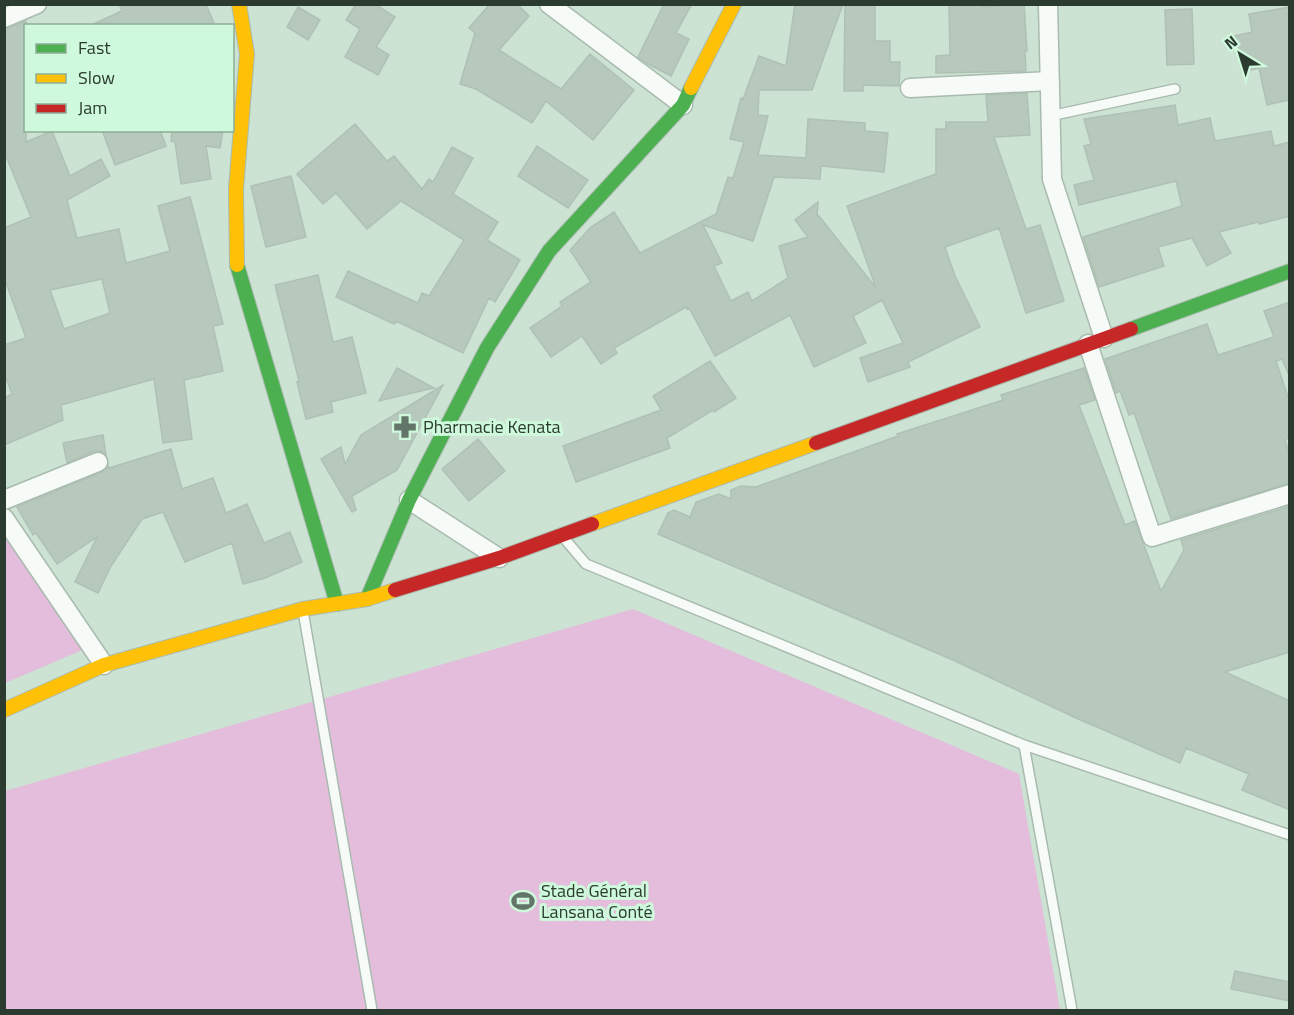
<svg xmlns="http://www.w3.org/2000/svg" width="1294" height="1015" font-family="'Titillium Web',sans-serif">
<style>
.green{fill:#e3bddb}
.building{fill:#b6c9bc;stroke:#afc1b5;stroke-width:1.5;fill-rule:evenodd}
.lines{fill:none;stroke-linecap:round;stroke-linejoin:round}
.lane-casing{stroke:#a9bbaf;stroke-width:12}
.street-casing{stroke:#a9bbaf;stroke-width:21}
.fast-casing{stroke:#a9bbaf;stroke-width:16}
.slow-casing{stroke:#a9bbaf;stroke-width:16}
.jam-casing{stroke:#a9bbaf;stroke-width:16}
.lane{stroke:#f7fbf8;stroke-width:9}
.street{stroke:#f7fbf8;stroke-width:18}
.fast{stroke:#4caf50;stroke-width:14}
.slow{stroke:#ffc107;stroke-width:14}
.jam{stroke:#c62828;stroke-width:14}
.labels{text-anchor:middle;stroke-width:6;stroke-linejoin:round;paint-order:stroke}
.poi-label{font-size:18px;fill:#2b3b30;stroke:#cff9dc;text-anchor:start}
</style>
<rect width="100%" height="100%" fill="#cce2d2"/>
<!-- green -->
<path class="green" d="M 4,530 L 87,648 L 5,683 L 4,683 Z
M 633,609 L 1019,774 L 1060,1010 L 5,1010 L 5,791 Z"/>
<!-- building -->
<path class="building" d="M 119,4 L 206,4 L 215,26 L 89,26 L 122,11 Z
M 356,4 L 375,4 L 395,17 L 376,47 L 389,55 L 378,75 L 345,57 L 360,29 L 346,20 Z
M 490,4 L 517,4 L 529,16 L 499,50 L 561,89 L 590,54 L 634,90 L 593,140 L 546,101 L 532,123 L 476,89 L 460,84 L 475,33 L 469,28 Z
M 664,4 L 692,4 L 676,33 L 689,39 L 671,76 L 648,64 L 638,57 Z
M 795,4 L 843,4 L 812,90 L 759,90 L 758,115 L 768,116 L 758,155 L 806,158 L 808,119 L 865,123 L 865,131 L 888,133 L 884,172 L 821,166 L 820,179 L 774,177 L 753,241 L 703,225 L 722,263 L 714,266 L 731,301 L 748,292 L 752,301 L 788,278 L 779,246 L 808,237 L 795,220 L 818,202 L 817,216 L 819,216 L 876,288 L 847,206 L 936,174 L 936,129 L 946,129 L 946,122 L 988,122 L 986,95 L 1027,93 L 1030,135 L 994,137 L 1026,229 L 1040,225 L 1064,301 L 1026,313 L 999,228 L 945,247 L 955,276 L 980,327 L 908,362 L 910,367 L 868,382 L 860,358 L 903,343 L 882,300 L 853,316 L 866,343 L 814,367 L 790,315 L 715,356 L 689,308 L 687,309 L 686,307 L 614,348 L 617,353 L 601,364 L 582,336 L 551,357 L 530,328 L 562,306 L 560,302 L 591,282 L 570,250 L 591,227 L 614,212 L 640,253 L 716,214 L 728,177 L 733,178 L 744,142 L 730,139 L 741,98 L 743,99 L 759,56 L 786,66 Z
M 845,4 L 875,4 L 875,41 L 890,41 L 890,62 L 900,62 L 899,86 L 863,85 L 863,91 L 844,91 Z
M 949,4 L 982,4 L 982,7 L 1024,4 L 1027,51 L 1025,51 L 1026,71 L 936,73 L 936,56 L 950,55 Z
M 298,7 L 320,20 L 308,40 L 287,27 Z
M 1290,7 L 1290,100 L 1267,105 L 1259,68 L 1242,72 L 1234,36 L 1252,32 L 1249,14 Z
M 1192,9 L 1194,64 L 1167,65 L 1165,10 Z
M 26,21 L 26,142 L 52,131 L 70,176 L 101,159 L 110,176 L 67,200 L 77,238 L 119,229 L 126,263 L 170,251 L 158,206 L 190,197 L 223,324 L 213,326 L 223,371 L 184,380 L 192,439 L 163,443 L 154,379 L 61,405 L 63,420 L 4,445 L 4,398 L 12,394 L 4,372 L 4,345 L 26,338 L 4,277 L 4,228 L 31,217 L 4,151 L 4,29 ZM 102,279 L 110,313 L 64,329 L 50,290 Z
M 1175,105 L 1178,125 L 1210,118 L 1215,141 L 1271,131 L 1274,146 L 1290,142 L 1290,216 L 1259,224 L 1258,222 L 1219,232 L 1231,253 L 1207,266 L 1192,238 L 1158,247 L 1164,266 L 1099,287 L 1083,237 L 1182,206 L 1176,181 L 1079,205 L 1074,185 L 1094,180 L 1084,146 L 1091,144 L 1084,119 Z
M 355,124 L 387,161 L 394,156 L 422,189 L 429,179 L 433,182 L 452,147 L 473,158 L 453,194 L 498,222 L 487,240 L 520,260 L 495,302 L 489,298 L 463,353 L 396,321 L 394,324 L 336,297 L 348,271 L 418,303 L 422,293 L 429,296 L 464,240 L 401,201 L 367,229 L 336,193 L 323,204 L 297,174 Z
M 102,130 L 160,130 L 166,146 L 115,165 Z
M 172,130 L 223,130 L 220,148 L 206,146 L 211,179 L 181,184 L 175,142 L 171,141 Z
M 537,146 L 588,180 L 568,208 L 518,176 Z
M 291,176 L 306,237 L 266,247 L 251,186 Z
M 318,275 L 333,342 L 352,337 L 366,393 L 331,402 L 333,412 L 306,419 L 297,382 L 299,381 L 275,285 Z
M 1290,302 L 1290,373 L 1288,373 L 1282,359 L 1276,361 L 1290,403 L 1290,438 L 1285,439 L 1290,458 L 1290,483 L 1171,519 L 1134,413 L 1129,415 L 1120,391 L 1116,393 L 1105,359 L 1207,324 L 1218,355 L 1274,337 L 1264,311 Z
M 710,361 L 736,398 L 714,412 L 713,410 L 667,438 L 670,448 L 576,482 L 563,446 L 661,410 L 653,396 Z
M 397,368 L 434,388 L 379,401 Z
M 1084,368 L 1095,400 L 1079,405 L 1125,525 L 1135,521 L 1161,591 L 1184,550 L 1181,540 L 1290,506 L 1290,652 L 1225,672 L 1290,701 L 1290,810 L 1242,790 L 1249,774 L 1186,748 L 1180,763 L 1076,718 L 953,660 L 658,534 L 668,513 L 674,510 L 690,517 L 696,502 L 719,494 L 731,499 L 731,490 L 741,486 L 756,487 L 898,436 L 897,434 L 1003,400 L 1001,395 Z
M 443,385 L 397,470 L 352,496 L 356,510 L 352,512 L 321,459 L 341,447 L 345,464 L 361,435 Z
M 103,435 L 106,455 L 100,451 L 94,451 L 67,463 L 63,443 Z
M 478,439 L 505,471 L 469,501 L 442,469 Z
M 171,449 L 182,489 L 213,478 L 226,513 L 247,504 L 264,543 L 290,532 L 302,562 L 265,578 L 243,584 L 232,543 L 185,562 L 163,512 L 142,519 L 111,566 L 98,593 L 75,582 L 97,537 L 57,564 L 36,533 L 33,535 L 17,507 L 102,472 L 108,465 L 109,468 Z
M 1235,971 L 1290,982 L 1290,1001 L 1231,989 Z"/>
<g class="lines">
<!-- lane casing -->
<g class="lane-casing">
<path id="lane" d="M 1050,116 L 1175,89
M 563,537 L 586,564 L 1024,745 L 1072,1010
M 303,611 L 372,1010
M 1024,745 L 1290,835"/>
</g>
<!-- street casing -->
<g class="street-casing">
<path id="street" d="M 549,4 L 683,105
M 1048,4 L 1052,179 L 1104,338
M 4,18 L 37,4
M 910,88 L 1050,81
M 1088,344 L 1152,537 L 1290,494
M 4,500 L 98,462
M 409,500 L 499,558
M 4,518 L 104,665"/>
</g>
<!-- fast casing -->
<g class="fast-casing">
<path id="fast" d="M 237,265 L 337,604
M 1131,329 L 1290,271
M 367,599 L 409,500 L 487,348 L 549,251 L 683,105 L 691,88"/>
</g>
<!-- slow casing -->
<g class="slow-casing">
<path id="slow" d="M 691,88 L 734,4
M 237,265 L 236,189 L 247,54 L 239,4
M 592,524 L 816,443
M 4,710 L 104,665 L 303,609 L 367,599 L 395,590"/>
</g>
<!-- jam casing -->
<g class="jam-casing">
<path id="jam" d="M 816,443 L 1131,329
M 395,590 L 499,558 L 592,524"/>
</g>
<!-- lane -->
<use href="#lane" class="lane"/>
<!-- street -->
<use href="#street" class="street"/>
<!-- fast -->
<use href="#fast" class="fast"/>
<!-- slow -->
<use href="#slow" class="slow"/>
<!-- jam -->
<use href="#jam" class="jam"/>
</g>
<!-- icons -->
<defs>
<g id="pharmacy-bare" transform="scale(1.8)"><path d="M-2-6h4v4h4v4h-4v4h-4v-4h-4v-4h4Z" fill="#637569" stroke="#cff9dc" stroke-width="2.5" paint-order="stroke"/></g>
<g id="stadium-bare" transform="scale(1.8)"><path d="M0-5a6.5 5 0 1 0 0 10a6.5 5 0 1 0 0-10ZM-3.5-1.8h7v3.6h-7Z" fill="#637569" stroke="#cff9dc" stroke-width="2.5" paint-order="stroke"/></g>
</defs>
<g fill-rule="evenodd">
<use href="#pharmacy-bare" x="405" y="427"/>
<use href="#stadium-bare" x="523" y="901"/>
</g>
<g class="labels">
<!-- poi labels -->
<g class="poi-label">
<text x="423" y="433">Pharmacie Kenata</text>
<text x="541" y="897">Stade Général<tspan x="541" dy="21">Lansana Conté</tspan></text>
</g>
</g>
<!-- border -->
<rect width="1294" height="1015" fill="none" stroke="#2b3b30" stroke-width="12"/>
<!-- legend -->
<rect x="24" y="24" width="210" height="108" fill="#cff9dc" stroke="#8dad97" stroke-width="1.5"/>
<rect x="36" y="44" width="30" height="9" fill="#4caf50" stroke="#8dad97" stroke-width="1.5"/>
<text x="78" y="54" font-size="18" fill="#2b3b30">Fast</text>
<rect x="36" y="74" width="30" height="9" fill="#ffc107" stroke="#8dad97" stroke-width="1.5"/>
<text x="78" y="84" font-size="18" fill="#2b3b30">Slow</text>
<rect x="36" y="104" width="30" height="9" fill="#c62828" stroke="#8dad97" stroke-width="1.5"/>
<text x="78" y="114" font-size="18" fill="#2b3b30">Jam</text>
<!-- north arrow -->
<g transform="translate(1240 54) rotate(322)" stroke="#cff9dc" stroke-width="4.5" paint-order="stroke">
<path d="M0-4.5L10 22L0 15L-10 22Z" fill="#2b3b30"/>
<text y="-9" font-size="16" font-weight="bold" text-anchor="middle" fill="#2b3b30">N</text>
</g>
</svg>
